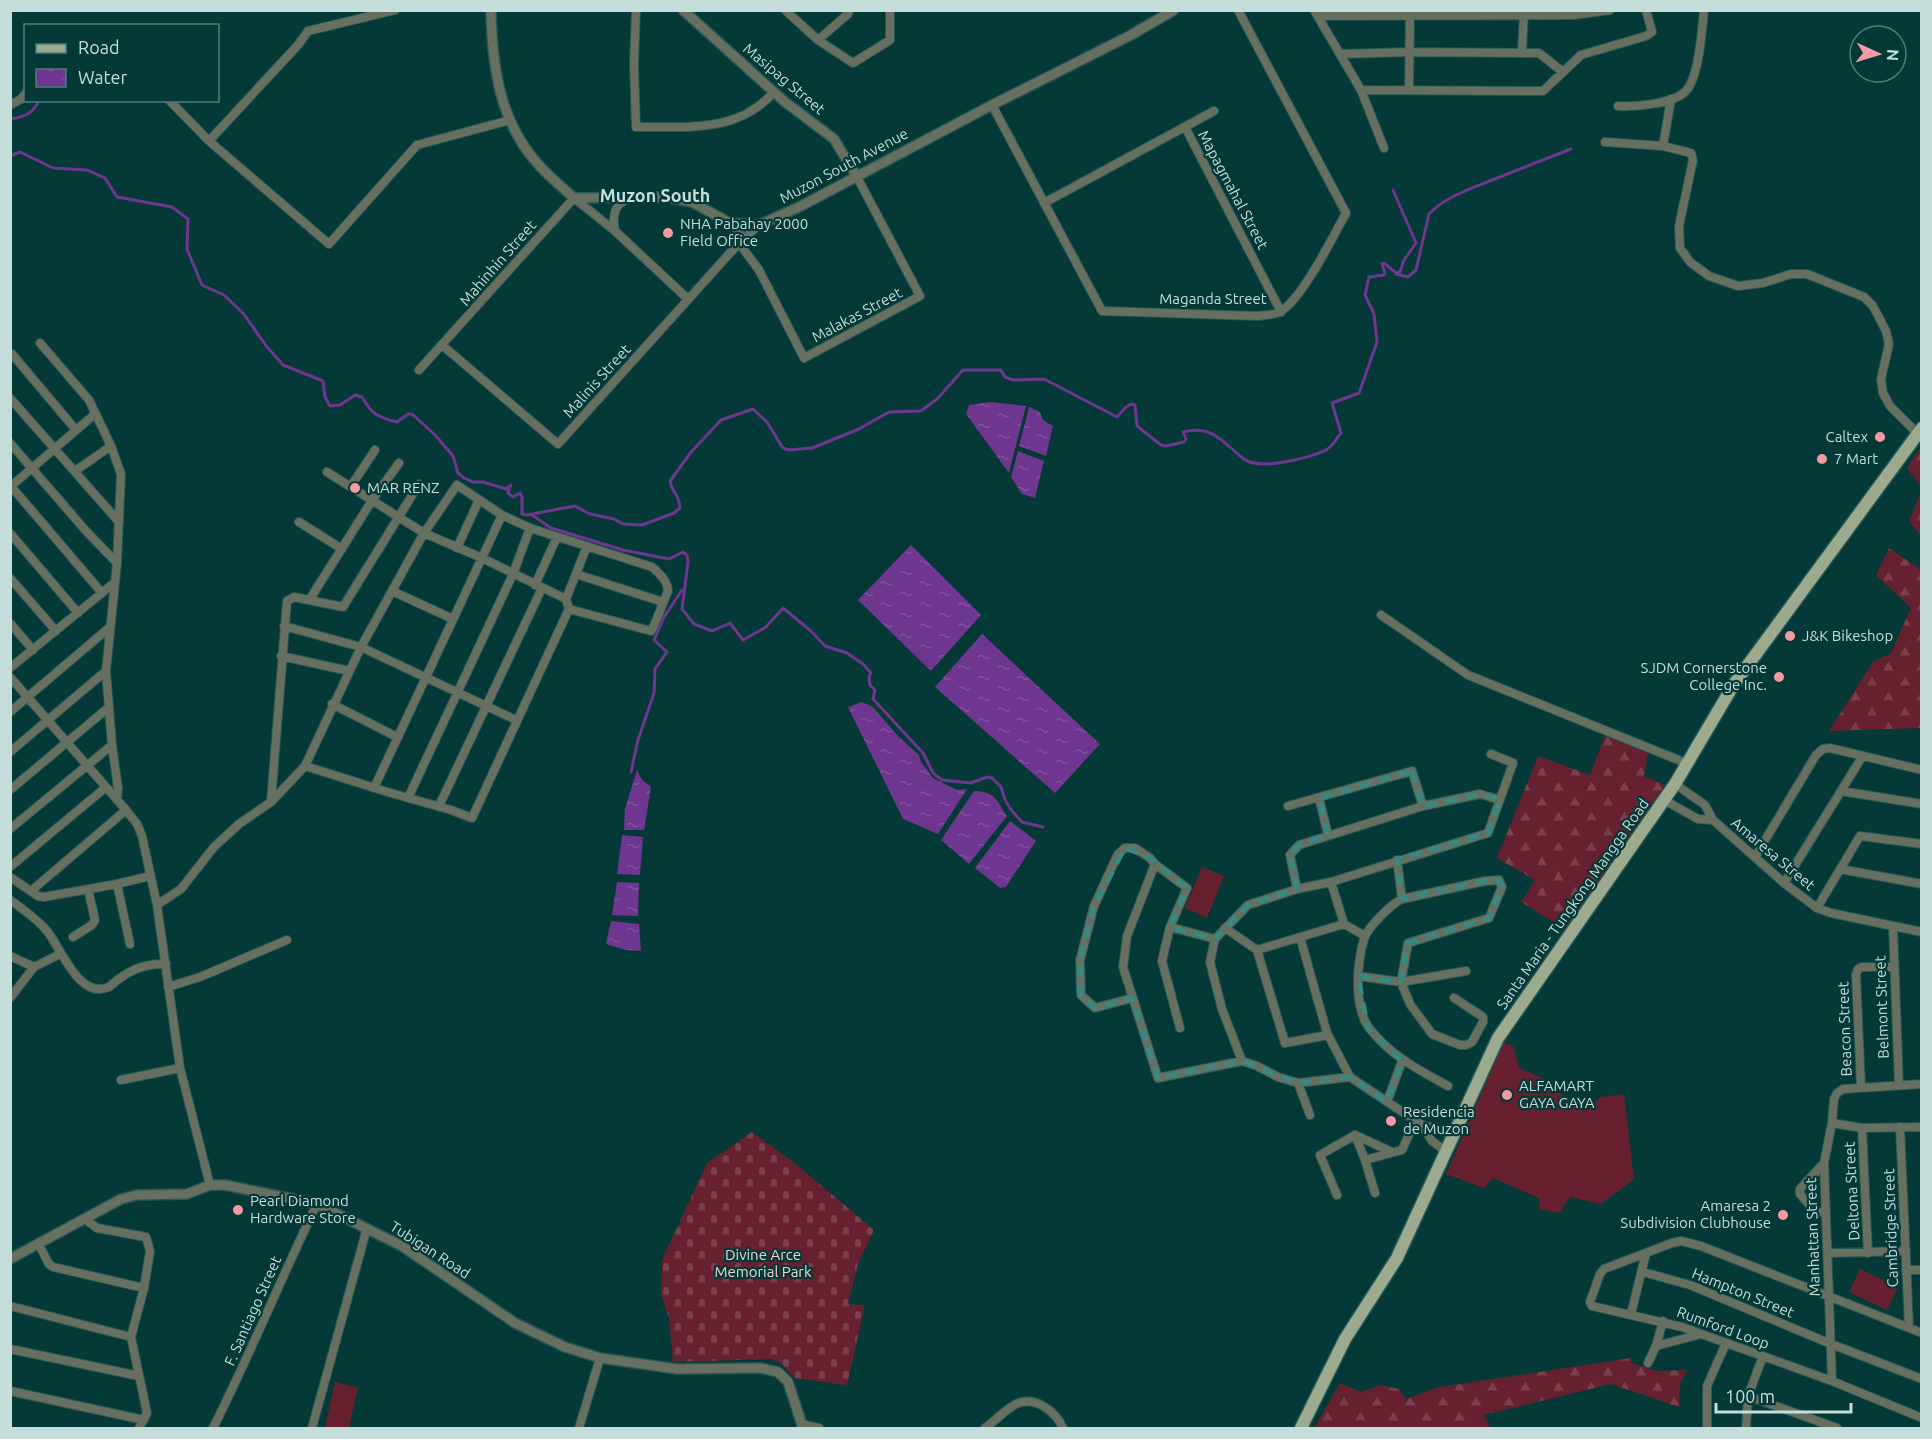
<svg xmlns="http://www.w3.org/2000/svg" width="1932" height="1439" font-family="Ubuntu,sans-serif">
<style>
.grass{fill:#66202f}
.forest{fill:url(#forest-firs)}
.cemetery{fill:url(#cemetery-stones)}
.water{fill:url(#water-ripples)}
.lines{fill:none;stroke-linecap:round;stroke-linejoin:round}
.stream{stroke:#6e368f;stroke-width:3}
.minor-casing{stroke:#275755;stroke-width:10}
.tertiary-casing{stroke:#275755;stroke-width:12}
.primary-casing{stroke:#275755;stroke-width:15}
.minor{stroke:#676f61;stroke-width:8}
.tertiary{stroke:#676f61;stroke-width:9}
.primary{stroke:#9cab8f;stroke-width:12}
.marked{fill:none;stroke:#338b84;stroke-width:4.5;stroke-dasharray:12 8;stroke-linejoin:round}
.poi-dot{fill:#f49aa6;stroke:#043937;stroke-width:2}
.labels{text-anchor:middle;stroke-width:4.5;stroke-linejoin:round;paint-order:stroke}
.street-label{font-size:15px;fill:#c5dddb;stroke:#043937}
.poi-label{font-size:15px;fill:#c5dddb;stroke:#043937;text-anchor:start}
.park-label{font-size:15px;fill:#f1d2d5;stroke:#043937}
.quarter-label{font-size:18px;font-weight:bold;fill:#c5dddb;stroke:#043937}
</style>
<defs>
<pattern id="forest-firs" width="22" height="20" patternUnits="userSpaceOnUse" patternTransform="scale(1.5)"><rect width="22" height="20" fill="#66202f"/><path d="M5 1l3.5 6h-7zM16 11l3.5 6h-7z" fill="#7a404d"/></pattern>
<pattern id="cemetery-stones" width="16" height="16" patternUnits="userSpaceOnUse" patternTransform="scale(1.5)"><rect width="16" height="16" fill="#66202f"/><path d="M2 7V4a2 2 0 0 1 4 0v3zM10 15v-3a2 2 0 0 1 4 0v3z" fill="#7a404d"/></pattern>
<pattern id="water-ripples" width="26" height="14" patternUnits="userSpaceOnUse" patternTransform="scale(1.5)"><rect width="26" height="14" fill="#6e368f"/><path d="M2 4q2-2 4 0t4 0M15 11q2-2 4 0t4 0" fill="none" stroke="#81539e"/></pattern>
</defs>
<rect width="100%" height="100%" fill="#043937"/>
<!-- grass -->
<path class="grass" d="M 1202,867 L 1224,876 L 1207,918 L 1185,908 Z
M 1504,1042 L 1514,1047 L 1519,1068 L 1547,1080 L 1556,1091 L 1588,1110 L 1601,1097 L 1624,1094 L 1634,1179 L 1601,1204 L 1570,1197 L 1559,1213 L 1540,1209 L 1539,1198 L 1493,1178 L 1484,1188 L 1446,1174 Z
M 1860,1269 L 1898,1287 L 1887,1310 L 1849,1292 Z
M 335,1382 L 358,1388 L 349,1428 L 325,1427 Z"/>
<!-- forest -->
<path class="forest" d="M 1921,447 L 1922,487 L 1921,487 L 1907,468 Z
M 1921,491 L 1921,536 L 1909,521 Z
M 1889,548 L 1921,570 L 1921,728 L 1829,731 L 1873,662 L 1891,653 L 1911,608 L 1876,575 Z
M 1605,736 L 1648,752 L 1644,776 L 1667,786 L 1568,931 L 1521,902 L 1535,880 L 1497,858 L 1538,756 L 1590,775 Z
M 1632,1358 L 1631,1363 L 1657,1371 L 1687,1370 L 1680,1384 L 1679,1407 L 1611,1384 L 1484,1415 L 1490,1428 L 1314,1428 L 1340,1383 L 1361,1392 L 1380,1385 L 1399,1389 L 1406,1399 L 1439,1387 Z"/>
<!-- cemetery -->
<path class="cemetery" d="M 752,1132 L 792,1161 L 874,1230 L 858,1264 L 848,1304 L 865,1305 L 847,1385 L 794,1378 L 781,1363 L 770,1359 L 673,1362 L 669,1317 L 661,1295 L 662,1260 L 707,1163 Z"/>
<!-- water -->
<path class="water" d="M 990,402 L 1026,406 L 1009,473 L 966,414 L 969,405 Z
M 1029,407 L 1040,412 L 1043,420 L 1053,426 L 1046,456 L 1019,446 Z
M 1018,451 L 1044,461 L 1035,498 L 1022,494 L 1011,477 Z
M 911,545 L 981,615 L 931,671 L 858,600 Z
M 982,634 L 1100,744 L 1055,793 L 935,687 Z
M 862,702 L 873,707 L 898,736 L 919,755 L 921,762 L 933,778 L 957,790 L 967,789 L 938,834 L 903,819 L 848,707 Z
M 637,770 L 642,780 L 651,787 L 644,830 L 624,830 L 625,809 Z
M 974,791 C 995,791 996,800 1007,816 L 969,864 L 941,840 Z
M 1010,821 L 1036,841 L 1006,887 L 1000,888 L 975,868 Z
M 622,835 L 643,837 L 640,875 L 617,874 Z
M 617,882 L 639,883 L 638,916 L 612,915 Z
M 611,921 L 639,924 L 641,951 L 625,950 L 606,944 Z"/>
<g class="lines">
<!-- stream -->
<path class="stream" d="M 10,119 C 24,117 33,114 39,100
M 10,156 L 20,152 L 53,168 L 87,170 L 105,178 L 117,197 L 172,207 L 188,219 L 187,249 L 202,285 L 224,295 L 243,313 L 267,347 L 283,365 L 323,381 L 325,397 L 330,406 L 340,405 L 355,395 L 362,397 C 372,414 377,417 397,422 L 408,414 L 412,414 L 435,435 L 453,456 L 458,473 L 464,478 L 473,482 L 483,482 L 506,489 L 511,485 L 508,493 L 513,497 L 520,493 L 522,497 L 522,514 L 527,515 L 575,506 L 590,514 L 614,519 L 623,524 L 642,525 L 674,513 L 680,508 C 680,495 672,493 670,481 L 692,451 L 721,420 L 753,409 L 767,422 L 783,448 L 789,450 L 812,448 L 859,429 L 889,412 L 921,411 L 937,399 L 963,370 L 1001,370 L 1005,377 L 1013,380 L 1044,379 L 1117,417 L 1126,407 L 1131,404 L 1135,405 L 1137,426 L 1161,445 L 1166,446 L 1184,442 L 1186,439 L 1183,432 C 1213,424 1224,444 1244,459 C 1260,471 1309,458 1326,450 C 1332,447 1337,438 1341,433 L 1332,403 L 1359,393 L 1377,342 L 1374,314 L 1365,295 L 1369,277 L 1384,275 L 1385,273 L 1382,264 L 1384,263 L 1396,273 L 1400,272 L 1404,260 L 1416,243 L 1393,190
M 1396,274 L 1408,277 L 1416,270 L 1429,214 C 1444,198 1467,190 1487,182 C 1515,171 1543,160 1571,149
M 532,515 L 551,528 L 623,550 L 669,559 L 683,552 L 687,555 L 688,562 L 682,609 L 694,624 L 712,631 L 730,623 L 743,640 L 766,627 L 783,608 L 811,631 L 825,646 L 847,653 L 863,664 L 871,673 L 869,676 L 870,685 L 875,690 L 873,699 L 923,753 L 933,773 L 942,780 L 971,783 L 987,777 L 992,778 L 1001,787 L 1005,800 L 1012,811 L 1022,822 L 1043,827
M 631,772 L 638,740 L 654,693 L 655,669 L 667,652 L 654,640 L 664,617 L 682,590"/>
<!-- minor casing -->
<g class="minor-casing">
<path id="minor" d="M 636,10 L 634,64 L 636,127 C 687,126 737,134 774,92
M 785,10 L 818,40 L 853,63 L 890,40 L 890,10
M 1314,10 L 1361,90 L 1384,148
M 1318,16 L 1574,15 L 1610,10
M 818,40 L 848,14 L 849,10
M 1522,53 L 1524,10
M 1340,54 L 1410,52 L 1539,53 L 1563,72
M 1409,89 L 1410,12
M 1361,90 L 1543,91 L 1581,55 L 1646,36 L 1652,32 L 1646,10
M 1671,99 L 1663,146 L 1691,153 L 1693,160 L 1679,226 L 1680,248 L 1690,262 L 1709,276 L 1738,286 L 1763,283 L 1791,274 L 1807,274 L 1864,297 L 1873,306 L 1886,331 L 1889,344 L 1881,379 L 1883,393 L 1890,406 L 1917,433
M 169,100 L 209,141 L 329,244 L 417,145 L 510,120
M 10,105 L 21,99 L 26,93
M 992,105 L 1102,311 L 1258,316 C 1265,315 1276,315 1281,311 C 1302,299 1334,235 1346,213 L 1238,10
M 1618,106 C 1635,107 1672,104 1685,92 C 1699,79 1702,29 1704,10
M 1185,127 L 1281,312
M 209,141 L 298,45 L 308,31 L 395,10
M 1605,142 L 1663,146
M 1044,203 L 1214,111
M 731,223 L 740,233 L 739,243 L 759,270 L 804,358 L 920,296 L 857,177
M 615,231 C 612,218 614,202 629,199
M 40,343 L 89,400 L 111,446 L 121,474 L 117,563 L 106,671 L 112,745 L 118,788 L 117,800
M 442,345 L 558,444 L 739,243 L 759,225
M 12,354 L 76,430
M 419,370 L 574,198 L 615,231 L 688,299
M 10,398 L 119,522
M 10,443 L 86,531 L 117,563
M 75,471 L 111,446
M 327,472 L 424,533 L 482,558 L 566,599
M 10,485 L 102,593
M 351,486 L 375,450
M 10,487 L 95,414
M 299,522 L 342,549
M 10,533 L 78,613
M 457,548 L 479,500
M 576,574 L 663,602
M 10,578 L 56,631
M 535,585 L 557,537
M 392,591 L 453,619
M 310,599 L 373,499 L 399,463
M 1381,615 L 1468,675 L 1686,763
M 10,623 L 33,650
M 284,626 L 361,647 L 516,720
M 281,656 L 349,671
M 10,668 L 114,583
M 10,677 L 126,810 L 137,824 L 142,836 L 157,905 L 180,1068 L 210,1185
M 332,704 L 397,737
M 10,712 L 110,627
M 10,752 L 106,671
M 305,766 L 391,793 L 451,810 L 472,818 L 569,609 L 566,599 L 587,546
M 1675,784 L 1705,805 L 1713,820 L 1784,883 L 1817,908 L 1831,913 L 1922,932
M 374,788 L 502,515
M 10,790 L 109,707
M 1841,791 L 1862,757
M 408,798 L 513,574 L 530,528
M 1319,798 L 1328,835
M 1664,800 L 1698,819 L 1713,820
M 271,802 L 287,601 L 294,597 L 343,607 L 419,484
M 439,806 L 542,588
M 1288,806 L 1412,771 L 1423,806
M 10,829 L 112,745
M 1755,857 L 1816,755 L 1823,749 L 1830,748 L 1922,770
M 1397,860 L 1402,899
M 1155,864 L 1127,936 L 1123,967 L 1158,1078 L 1242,1061 L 1257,1066 L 1278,1077 L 1298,1083 L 1350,1077 L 1422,1125 L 1439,1129 L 1454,1136
M 10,867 L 105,788
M 1840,869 L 1922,884
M 10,877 L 38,896 L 44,897 L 117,884 L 150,876
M 1784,883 L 1841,791 L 1922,804
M 117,884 L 130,944
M 1297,889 L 1290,855 L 1299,845 L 1423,806 L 1480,794 L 1500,800
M 31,891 L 126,810
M 10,900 C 23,909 37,919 47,931 C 61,947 78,1000 109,987 C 126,972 142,963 166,964
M 157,905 L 181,889 L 214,847 L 239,824 L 271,802 L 305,766 L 361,647 L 424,533 L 457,485 L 502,515 L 530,528 L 652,567 C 660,574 667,580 668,591 L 653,628 L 651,631 L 569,609
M 1817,908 L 1860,836 L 1922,844
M 1344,924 L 1365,936
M 1170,927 L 1215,939
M 1893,927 L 1899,1086
M 1225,928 L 1257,950 L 1344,924 L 1331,882
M 73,937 L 92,925 L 95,920 L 88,889
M 1300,937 L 1327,1033 L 1350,1077
M 1257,950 L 1285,1043 L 1328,1035
M 10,956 L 34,967
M 1358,976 L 1401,982 L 1466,971
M 168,987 L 200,977 L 287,940
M 10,998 L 34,967 L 60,954
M 1132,998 L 1095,1008 L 1081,995 L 1080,960 L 1094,906 L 1118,854 L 1125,848 L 1135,848 L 1150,858 L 1155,864 L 1187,888 L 1170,927 L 1162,961 L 1180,1028
M 1242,1061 L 1222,1009 L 1210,962 L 1215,939 L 1248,905 L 1297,889 L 1331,882 L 1488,833 L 1513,763 L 1491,754
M 121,1080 L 180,1068
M 1298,1083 L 1310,1115
M 1448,1086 C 1419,1070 1391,1056 1370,1029 C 1353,1008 1357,963 1364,939 C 1368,927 1391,904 1402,899 L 1485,881 L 1499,880 L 1502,887 L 1489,918 L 1408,943 L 1401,982 L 1410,1004 L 1432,1034 L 1460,1045 L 1466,1045 L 1472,1042 L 1483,1022 L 1483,1017 L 1454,998
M 1861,1087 L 1856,975 L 1858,969 L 1862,967 L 1893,967
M 1387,1102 L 1402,1061
M 1832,1123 L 1862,1128 L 1922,1127
M 1422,1125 L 1432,1141 L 1447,1152
M 1900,1127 L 1909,1327
M 1862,1128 L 1868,1253
M 1355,1135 L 1365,1160 L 1375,1193
M 1365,1160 L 1402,1150 L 1415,1121
M 1824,1163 L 1800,1189 L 1800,1194 L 1816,1213 L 1826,1211
M 1337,1195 L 1320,1155 L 1355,1135 L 1392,1152
M 85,1219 L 97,1228 L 146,1237 L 150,1251 L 144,1288 L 131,1337 L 147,1413 L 139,1428
M 39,1245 L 49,1264 L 53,1267 L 144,1288
M 1828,1253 L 1906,1251
M 1906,1270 L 1922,1270
M 1643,1272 L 1690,1285 L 1831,1344 L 1922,1379
M 10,1306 L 131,1337
M 1631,1314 L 1646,1253
M 1922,1333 L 1701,1246 L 1681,1241 L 1672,1243 L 1604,1269 L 1600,1274 L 1590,1302 L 1592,1306 L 1682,1327 L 1832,1381 L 1922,1418
M 1656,1346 L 1701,1334
M 10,1349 L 139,1376
M 1648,1363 L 1656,1346 L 1663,1321
M 1832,1381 L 1824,1163 L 1832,1123 L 1834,1099 L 1837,1093 L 1843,1089 L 1922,1084
M 10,1391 L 144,1420
M 1748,1396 L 1837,1428
M 801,1424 L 819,1428
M 213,1428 C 250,1355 281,1278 317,1204
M 312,1428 L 367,1228
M 579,1428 L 600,1358
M 985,1428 C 995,1421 1005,1410 1016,1404 C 1035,1395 1056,1412 1063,1428
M 1707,1428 L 1707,1386 L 1726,1343
M 1746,1428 L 1748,1396 L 1763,1356"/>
</g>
<!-- tertiary casing -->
<g class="tertiary-casing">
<path id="tertiary" d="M 491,10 C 492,65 499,120 537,163 C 548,176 562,187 574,198 L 667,197 L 692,202 L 730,223 L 759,225 L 799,207 L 992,105 L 1131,35 L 1174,10
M 683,10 L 785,102 L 834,139 L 857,177
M 10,1259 L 121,1199 L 137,1195 L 187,1194 L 210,1185 L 225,1185 L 317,1204 L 402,1246 L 515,1323 L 565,1347 L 600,1358 L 677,1369 L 760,1368 L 778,1372 L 788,1382 L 803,1428"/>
</g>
<!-- primary casing -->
<g class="primary-casing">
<path id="primary" d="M 1301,1428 L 1345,1339 L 1397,1258 L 1498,1038 L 1675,784 L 1734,684 L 1922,428"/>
</g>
<!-- minor -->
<use href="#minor" class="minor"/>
<!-- tertiary -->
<use href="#tertiary" class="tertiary"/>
<!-- primary -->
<use href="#primary" class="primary"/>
</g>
<!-- marked area -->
<path class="marked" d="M 1412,771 L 1423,806 L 1480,794 L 1500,800 L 1488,833 L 1397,860 L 1402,899 L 1485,881 L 1499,880 L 1502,887 L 1489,918 L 1408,943 L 1401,982 L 1358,976 L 1368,1028 L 1402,1061 L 1387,1102 L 1350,1077 L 1298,1083 L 1242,1061 L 1158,1078 L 1132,998 L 1095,1008 L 1081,995 L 1080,960 L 1094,906 L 1125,848 L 1150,858 L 1187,888 L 1170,927 L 1215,939 L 1248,905 L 1297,889 L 1290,855 L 1299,845 L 1328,835 L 1319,798 Z"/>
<!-- markers -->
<g class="poi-dot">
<circle cx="668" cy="233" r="6"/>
<circle cx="1880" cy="437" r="6"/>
<circle cx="1822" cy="459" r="6"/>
<circle cx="355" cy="488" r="6"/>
<circle cx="1790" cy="636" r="6"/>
<circle cx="1779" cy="677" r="6"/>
<circle cx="1507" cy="1095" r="6"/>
<circle cx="1391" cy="1121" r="6"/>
<circle cx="238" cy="1210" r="6"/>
<circle cx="1783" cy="1215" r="6"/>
</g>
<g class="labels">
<!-- street labels -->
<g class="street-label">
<text transform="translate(784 79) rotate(40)" y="5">Masipag Street</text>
<text transform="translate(844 166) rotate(-28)" y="5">Muzon South Avenue</text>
<text transform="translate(1233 190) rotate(62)" y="5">Mapagmahal Street</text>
<text transform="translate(498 263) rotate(-49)" y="5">Mahinhin Street</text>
<text x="1213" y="304">Maganda Street</text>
<text transform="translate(857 315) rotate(-28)" y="5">Malakas Street</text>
<text transform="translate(597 381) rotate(-48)" y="5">Malinis Street</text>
<text transform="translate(1773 854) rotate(40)" y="5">Amaresa Street</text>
<text transform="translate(1573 904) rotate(-55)" y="5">Santa Maria - Tungkong Mangga Road</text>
<text transform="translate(1882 1007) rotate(-92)" y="5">Belmont Street</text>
<text transform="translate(1845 1029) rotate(-92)" y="5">Beacon Street</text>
<text transform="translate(1852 1191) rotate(-93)" y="5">Deltona Street</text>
<text transform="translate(1891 1228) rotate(-92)" y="5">Cambridge Street</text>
<text transform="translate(1813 1237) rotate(-92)" y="5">Manhattan Street</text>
<text transform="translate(430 1250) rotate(33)" y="5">Tubigan Road</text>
<text transform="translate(1743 1293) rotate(22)" y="5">Hampton Street</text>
<text transform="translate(253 1311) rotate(-66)" y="5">F. Santiago Street</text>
<text transform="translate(1723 1328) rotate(20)" y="5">Rumford Loop</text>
</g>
<!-- poi labels -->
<g class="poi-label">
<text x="680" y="229">NHA Pabahay 2000<tspan x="680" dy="17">FIeld Office</tspan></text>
<text x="1868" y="442" text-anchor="end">Caltex</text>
<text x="1834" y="464">7 Mart</text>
<text x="367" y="493">MAR RENZ</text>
<text x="1802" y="641">J&amp;K Bikeshop</text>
<text x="1767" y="673" text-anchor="end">SJDM Cornerstone<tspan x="1767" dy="17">College Inc.</tspan></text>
<text x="1519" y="1091">ALFAMART<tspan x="1519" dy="17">GAYA GAYA</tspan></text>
<text x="1403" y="1117">Residencia<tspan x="1403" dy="17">de Muzon</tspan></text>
<text x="250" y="1206">Pearl Diamond<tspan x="250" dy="17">Hardware Store</tspan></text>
<text x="1771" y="1211" text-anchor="end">Amaresa 2<tspan x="1771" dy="17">Subdivision Clubhouse</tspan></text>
</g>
<!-- park labels -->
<g class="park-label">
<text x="763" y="1260">Divine Arce<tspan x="763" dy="17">Memorial Park</tspan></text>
</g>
<!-- quarter labels -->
<g class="quarter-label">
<text x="655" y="202">Muzon South</text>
</g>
</g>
<!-- border -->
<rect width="1932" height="1439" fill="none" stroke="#c5dddb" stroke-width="24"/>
<!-- legend -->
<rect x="24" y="24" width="195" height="78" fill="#043937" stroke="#517b79" stroke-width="1.5"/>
<rect x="36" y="44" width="30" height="9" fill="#9cab8f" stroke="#517b79" stroke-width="1.5"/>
<text x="78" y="54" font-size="18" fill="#c5dddb">Road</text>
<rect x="36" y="69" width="30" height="18" fill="url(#water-ripples)" stroke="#517b79" stroke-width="1.5"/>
<text x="78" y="84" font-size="18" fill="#c5dddb">Water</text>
<!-- north arrow -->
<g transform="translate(1878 54) rotate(94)"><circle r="28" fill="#043937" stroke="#517b79" stroke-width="1.5"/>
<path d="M0-4.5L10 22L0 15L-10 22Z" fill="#f49aa6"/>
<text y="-9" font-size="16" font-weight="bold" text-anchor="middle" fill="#c5dddb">N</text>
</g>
<!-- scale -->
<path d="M1716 1403v9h135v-9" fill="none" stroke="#c5dddb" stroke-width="3"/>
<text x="1725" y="1403" font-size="18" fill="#c5dddb" stroke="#043937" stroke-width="4.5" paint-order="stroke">100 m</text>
</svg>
